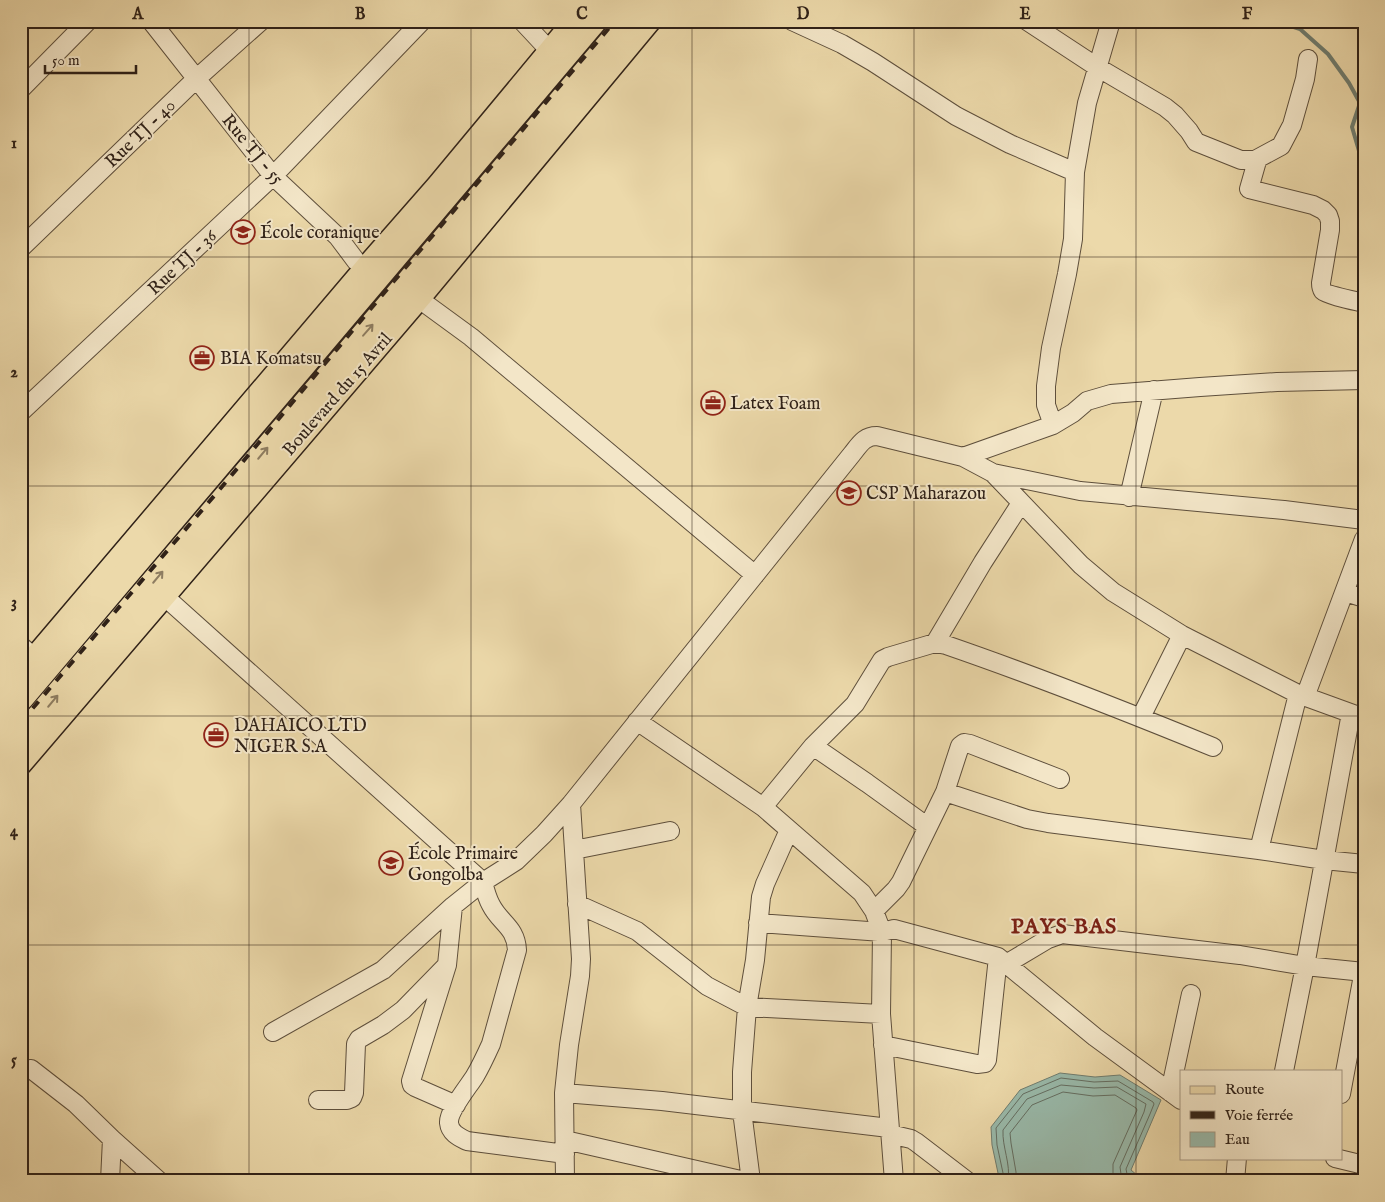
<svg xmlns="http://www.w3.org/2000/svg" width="1385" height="1202" font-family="'IM FELL English',serif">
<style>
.water{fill:#99baab;stroke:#6f7d70}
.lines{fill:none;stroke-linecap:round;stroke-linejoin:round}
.shore{stroke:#646e62;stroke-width:1}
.stream{stroke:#6f7d70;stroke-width:4}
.minor-casing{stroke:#5e4f3c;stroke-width:20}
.major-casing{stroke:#2f2118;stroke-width:24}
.highway-casing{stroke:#2f2118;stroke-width:28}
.minor{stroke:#f3e6c8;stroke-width:18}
.major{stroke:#ecd9aa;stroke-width:21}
.highway{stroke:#ecd9aa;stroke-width:25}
.rail{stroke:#2f2118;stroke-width:4;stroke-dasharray:9 9;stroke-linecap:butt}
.oneway{stroke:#8e7d61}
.grid{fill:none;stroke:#2f2118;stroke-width:1;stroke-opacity:0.55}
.labels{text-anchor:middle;stroke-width:4;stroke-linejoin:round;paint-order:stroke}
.street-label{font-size:18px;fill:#2f2118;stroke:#f3e6c8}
.poi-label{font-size:18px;fill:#2f2118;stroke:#f3e6c8;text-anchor:start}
.district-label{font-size:22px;font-weight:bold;letter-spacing:1px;fill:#7a1f14;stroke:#f3e6c8}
.neatline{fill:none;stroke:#2f2118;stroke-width:2}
.grid-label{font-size:16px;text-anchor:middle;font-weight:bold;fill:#2f2118}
</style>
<rect width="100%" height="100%" fill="#ecd9aa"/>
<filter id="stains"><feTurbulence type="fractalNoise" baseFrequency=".004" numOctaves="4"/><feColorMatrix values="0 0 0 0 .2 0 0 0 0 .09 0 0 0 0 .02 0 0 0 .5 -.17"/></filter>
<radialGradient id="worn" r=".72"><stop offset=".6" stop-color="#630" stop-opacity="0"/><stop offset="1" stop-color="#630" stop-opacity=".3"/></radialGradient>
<!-- water -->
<path class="water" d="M 1060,1073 L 1095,1077 L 1120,1075 L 1161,1100 L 1131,1170 L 1144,1181 L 997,1181 L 998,1173 L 992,1145 L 991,1127 L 1020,1090 Z"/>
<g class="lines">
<!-- shore -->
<path class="shore" d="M 1002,1181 L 1003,1173 L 997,1145 L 996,1128 L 1023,1094 L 1061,1078 L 1094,1082 L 1118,1081 L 1153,1102 L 1154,1104 L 1150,1114 L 1126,1169 L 1127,1174 L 1136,1181
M 1008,1181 C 1011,1164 1002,1147 1003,1130 L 1027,1099 L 1061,1085 L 1094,1088 L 1117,1087 L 1146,1104 L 1144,1112 L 1120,1167 L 1121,1174 L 1126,1181
M 1016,1181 L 1016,1172 L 1011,1143 L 1010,1133 L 1032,1105 L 1063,1092 L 1093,1096 L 1115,1095 L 1136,1108 L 1137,1110 L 1113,1164 L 1113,1173 L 1115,1181"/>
<!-- stream -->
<path class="stream" d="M 1275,21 L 1300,29 L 1328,54 L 1349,83 L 1360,103 L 1352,127 L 1364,168"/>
<!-- minor casing -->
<g class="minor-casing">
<path id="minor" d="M 151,21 L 273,176 L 338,237 L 356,261 L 365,268
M 522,21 L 550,51
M 792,21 L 842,44 L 873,62 L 956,116 L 1010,144 L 1075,172
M 1027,21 L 1097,67 L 1165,107 L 1175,115 L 1189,131 L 1196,142 L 1241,160 L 1255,160 L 1257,161 L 1249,189 L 1313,205 L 1323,210 L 1328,215 L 1330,221 L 1330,230 L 1321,283 C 1321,286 1321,288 1323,291 C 1327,295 1356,301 1364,303
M 21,89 L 88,21
M 1255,160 L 1281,146 L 1292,125 L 1305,79 L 1308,59
M 21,248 L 196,79 L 261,21
M 419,299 L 471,337 L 755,575
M 21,412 L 273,176 L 422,21
M 1053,425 L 1046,405 L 1046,386 L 1051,348 L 1067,274 L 1073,239 L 1075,172 L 1087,103 L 1111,21
M 963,457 L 1053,425 L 1073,413 L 1087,401 L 1111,394 L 1200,387 L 1277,382 L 1364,380
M 993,473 L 1081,565 L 1113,592 L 1182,635 L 1298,694 L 1364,718
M 1129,497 L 1154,390
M 1345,592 L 1364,598
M 164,596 L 483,882 C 485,890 487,898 491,905 C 500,923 516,927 517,950 L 491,1044 C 486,1055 481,1066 475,1076 C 469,1086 448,1111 449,1123 C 450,1133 459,1137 467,1141 L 565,1154
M 935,643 L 983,562 L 1021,503
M 21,646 L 34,657
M 1305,697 L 1364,539
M 1141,717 L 1182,635
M 637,721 L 763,807 L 862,893 L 874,911 L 882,932 L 881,1014 L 894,1181
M 813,746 L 867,783 L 928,827
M 945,792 L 1027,819 L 1048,823 L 1259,850 L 1324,860 L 1364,864
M 763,807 L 813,746 L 855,704 L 882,660 L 888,657 L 935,643 L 946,645 C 1036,676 1125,711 1213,747
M 574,850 L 670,831
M 1259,850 L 1298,694
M 577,904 L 637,931 L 707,986 L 747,1007 L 881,1014
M 453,906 L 447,965 L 411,1081 L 412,1085 L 415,1087 L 456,1105
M 874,911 L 896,889 L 901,882 L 945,792 L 960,746 L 964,743 L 970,744 L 1060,779
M 758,923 L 882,932 L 894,929 L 998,957 L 1095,1037 L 1181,1100
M 1006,964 L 1048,939 L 1062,934 L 1240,955 L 1305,966 L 1364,972
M 273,1032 L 383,970 L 453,906 L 483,882 L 516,861 L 544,834 L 571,804 L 852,454 C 860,444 864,436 877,436 L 963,457 L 993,473 L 1080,491 L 1284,510 L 1364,520
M 883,1045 L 977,1064 L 985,1063 L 987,1060 L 998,957
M 31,1069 L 76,1104 L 112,1139 L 159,1181
M 1284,1071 L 1305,966 L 1351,713
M 1170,1092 L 1191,994
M 564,1093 L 662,1101 L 889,1128
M 1341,1094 L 1364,970
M 318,1100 L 347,1100 L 352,1098 L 354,1093 L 356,1044 L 359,1039 L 383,1025 L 403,1010 L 445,967
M 890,1134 L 911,1139 L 916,1142 L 967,1181
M 565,1140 L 745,1181
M 1335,1158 L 1364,1165
M 110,1181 L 112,1139
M 565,1181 L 564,1093 L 569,1045 L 580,976 L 581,959 L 571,804
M 751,1181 L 742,1111 L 742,1072 L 747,1007 L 755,960 L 761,897 L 765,884 L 789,830
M 1235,1181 L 1237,1158"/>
</g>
<!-- major casing -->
<g class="major-casing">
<path id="major" d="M 21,673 L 365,268 L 437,186 L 574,21
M 21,764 L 419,299 L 650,21"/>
</g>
<!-- highway casing -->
<g class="highway-casing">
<path id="highway" d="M 21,698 L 594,21
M 21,738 L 403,289 L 629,21"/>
</g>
<!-- minor -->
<use href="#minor" class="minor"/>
<!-- major -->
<use href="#major" class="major"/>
<!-- highway -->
<use href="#highway" class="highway"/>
<!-- rail -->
<path class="rail" d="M 21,722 L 220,489 L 394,281 L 615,21"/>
</g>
<!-- one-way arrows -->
<defs><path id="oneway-shaft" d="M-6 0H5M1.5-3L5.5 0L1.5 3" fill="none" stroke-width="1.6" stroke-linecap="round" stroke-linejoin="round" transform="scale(1.25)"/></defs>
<g class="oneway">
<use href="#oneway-shaft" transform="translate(368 330) rotate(-49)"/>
<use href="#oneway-shaft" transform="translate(263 453) rotate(-50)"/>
<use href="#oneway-shaft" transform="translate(158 577) rotate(-50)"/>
<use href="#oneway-shaft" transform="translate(53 701) rotate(-50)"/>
</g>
<!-- grid -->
<path class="grid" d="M 249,21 L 249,1181M 471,21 L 471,1181M 692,21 L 692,1181M 914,21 L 914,1181M 1136,21 L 1136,1181M 21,257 L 1364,257M 21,486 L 1364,486M 21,716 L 1364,716M 21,945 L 1364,945"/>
<!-- icons -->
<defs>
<g id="school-ring" transform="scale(1.25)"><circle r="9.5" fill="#f3e6c8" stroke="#8f2418" stroke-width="1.5"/><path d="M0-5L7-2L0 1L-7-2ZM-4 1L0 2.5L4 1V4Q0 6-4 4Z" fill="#8f2418"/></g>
<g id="office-ring" transform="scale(1.25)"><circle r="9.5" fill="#f3e6c8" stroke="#8f2418" stroke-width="1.5"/><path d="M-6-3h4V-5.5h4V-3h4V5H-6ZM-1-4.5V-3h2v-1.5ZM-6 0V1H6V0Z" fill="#8f2418"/></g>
</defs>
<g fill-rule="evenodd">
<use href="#school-ring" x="243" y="232"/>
<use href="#office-ring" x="202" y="358"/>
<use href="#office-ring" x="713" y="403"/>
<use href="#school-ring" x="849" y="493"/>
<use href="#office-ring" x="216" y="735"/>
<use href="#school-ring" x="391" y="863"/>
</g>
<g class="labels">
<!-- street labels -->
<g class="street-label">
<text transform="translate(140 133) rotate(-44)" y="6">Rue TJ - 40</text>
<text transform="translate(253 149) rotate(50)" y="6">Rue TJ - 55</text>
<text transform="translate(182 262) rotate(-43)" y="6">Rue TJ - 36</text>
<text transform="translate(337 394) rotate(-49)" y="6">Boulevard du 15 Avril</text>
</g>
<!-- poi labels -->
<g class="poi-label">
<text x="260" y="238">École coranique</text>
<text x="220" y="364">BIA Komatsu</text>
<text x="730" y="409">Latex Foam</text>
<text x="866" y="499">CSP Maharazou</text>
<text x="234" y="731">DAHAICO LTD<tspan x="234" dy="21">NIGER S.A</tspan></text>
<text x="408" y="859">École Primaire<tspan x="408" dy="21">Gongolba</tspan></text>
</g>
<!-- district labels -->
<g class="district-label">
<text x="1064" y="933">PAYS BAS</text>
</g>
</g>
<!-- margin -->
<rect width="1385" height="1202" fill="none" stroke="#ecd9aa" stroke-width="55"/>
<!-- legend -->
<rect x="1180" y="1070" width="162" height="90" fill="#f3e6c8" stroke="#a59782"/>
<rect x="1190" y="1086" width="25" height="8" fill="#ecd9aa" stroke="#a59782"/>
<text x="1225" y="1094" font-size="15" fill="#2f2118">Route</text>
<rect x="1190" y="1111" width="25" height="8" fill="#2f2118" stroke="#a59782"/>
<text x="1225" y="1120" font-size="15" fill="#2f2118">Voie ferrée</text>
<rect x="1190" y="1132" width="25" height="15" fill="#99baab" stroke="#a59782"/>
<text x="1225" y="1144" font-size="15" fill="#2f2118">Eau</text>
<!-- scale -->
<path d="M45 65v8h91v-8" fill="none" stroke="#2f2118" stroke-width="2.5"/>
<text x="52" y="65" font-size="15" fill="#2f2118" stroke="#f3e6c8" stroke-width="4" paint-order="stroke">50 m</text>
<rect x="28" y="28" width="1330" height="1146" class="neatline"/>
<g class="grid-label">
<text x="138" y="19">A</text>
<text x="360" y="19">B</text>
<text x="582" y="19">C</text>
<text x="803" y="19">D</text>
<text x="1025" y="19">E</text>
<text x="1247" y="19">F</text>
<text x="14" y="148">1</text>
<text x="14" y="377">2</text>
<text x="14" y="607">3</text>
<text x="14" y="836">4</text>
<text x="14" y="1065">5</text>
</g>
<rect width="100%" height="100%" filter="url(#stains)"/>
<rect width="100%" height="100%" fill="url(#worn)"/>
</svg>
